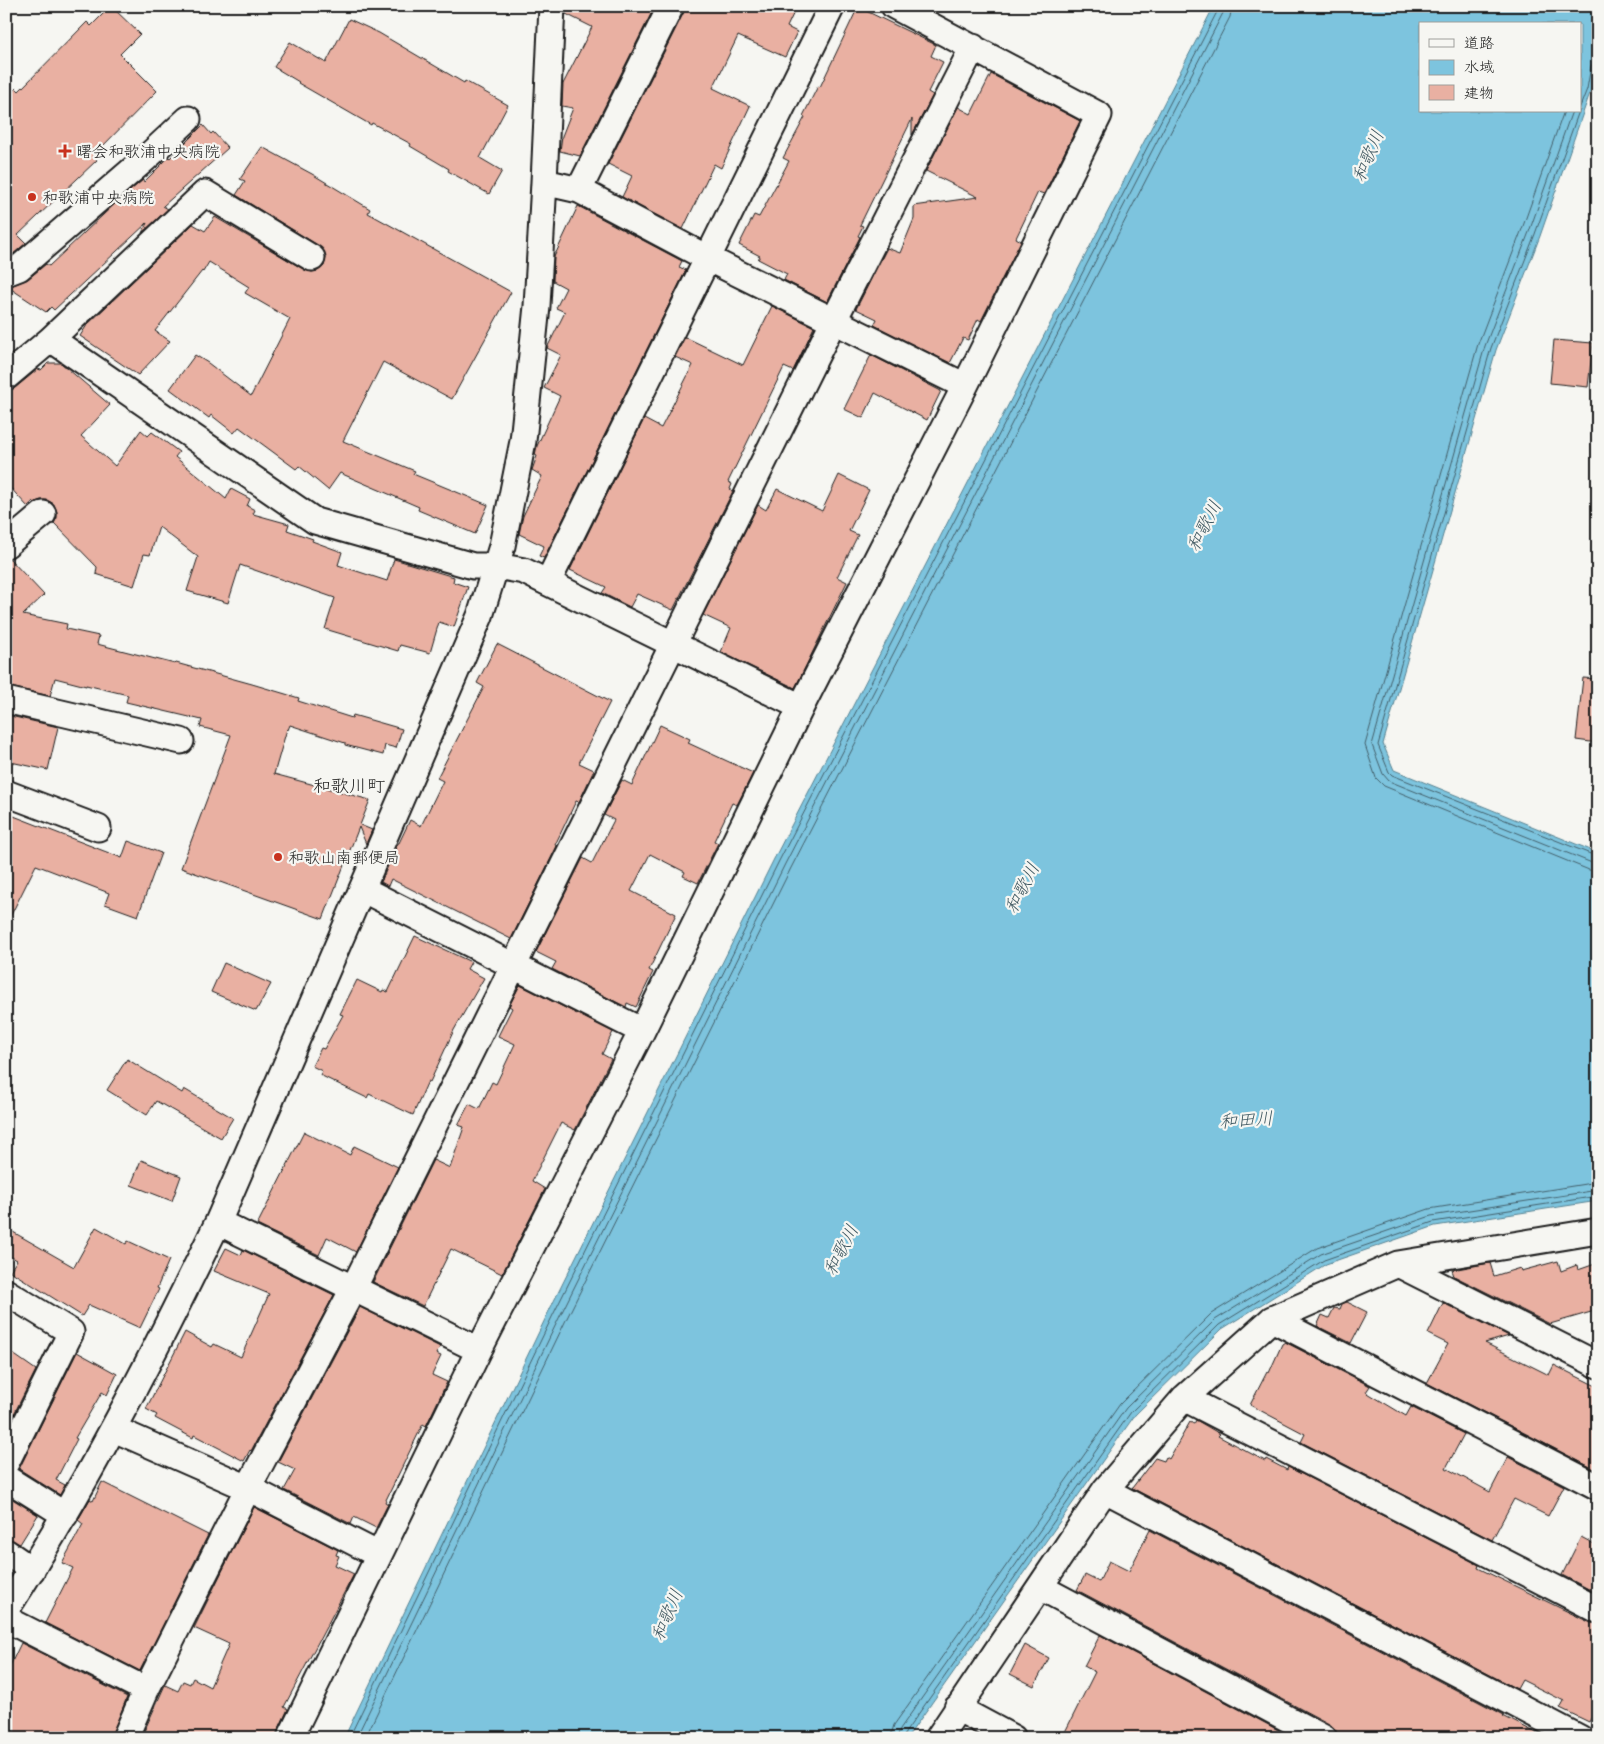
<svg xmlns="http://www.w3.org/2000/svg" width="1604" height="1744" font-family="Dekko,'Klee One',sans-serif">
<style>
.water{fill:#7dc4de;stroke:#568190;fill-rule:evenodd}
.lines{fill:none;stroke-linecap:round;stroke-linejoin:round}
.shore{stroke:#435f6a;stroke-width:1}
.building{fill:#e9b0a2;stroke:#1c1c1c}
.minor-casing{stroke:#1c1c1c;stroke-width:29}
.minor{stroke:#f6f6f2;stroke-width:25}
.poi-dot{fill:#c8321e;stroke:#f6f6f2;stroke-width:2}
.labels{text-anchor:middle;stroke-width:4.5;stroke-linejoin:round;paint-order:stroke}
.poi-label{font-size:16px;fill:#1c1c1c;stroke:#f6f6f2;text-anchor:start}
.water-label{font-size:18px;font-style:italic;fill:#3e5760;stroke:#f6f6f2}
.neighbourhood-label{font-size:18px;fill:#1c1c1c;stroke:#f6f6f2}
</style>
<rect width="100%" height="100%" fill="#f6f6f2"/>
<filter id="ink" filterUnits="userSpaceOnUse"><feTurbulence type="fractalNoise" baseFrequency=".02" numOctaves="2"/><feDisplacementMap in="SourceGraphic" scale="10" xChannelSelector="R" yChannelSelector="G"/><feConvolveMatrix kernelMatrix="1 2 1 2 8 2 1 2 1" color-interpolation-filters="sRGB"/></filter>
<g filter="url(#ink)">
<!-- water -->
<path class="water" d="M 1214,6 L 1598,6 L 1598,54 L 1591,90 L 1540,236 L 1496,350 L 1383,744 L 1394,770 L 1598,853 L 1598,1201 L 1435,1226 L 1326,1264 L 1222,1329 L 1135,1415 L 907,1738 L 344,1738 L 548,1313 L 774,859 ZM 1420,24 L 1580,24 L 1580,111 L 1420,111 Z"/>
<g class="lines">
<!-- shore -->
<path class="shore" d="M 1580,107 L 1587,89 L 1591,66 L 1594,62 L 1598,62
M 1564,111 L 1522,229 L 1478,344 L 1365,745 L 1376,778 L 1384,786 L 1589,870 L 1598,871
M 1572,111 L 1529,232 L 1485,346 L 1372,745 L 1383,774 L 1389,781 L 1592,863 L 1598,863
M 1579,111 L 1535,234 L 1491,348 L 1378,745 L 1389,772 L 1392,775 L 1598,857
M 349,1738 L 553,1315 L 779,861 L 1218,10 L 1218,6
M 356,1738 L 559,1318 L 785,864 L 1223,13 L 1225,6
M 365,1738 L 565,1322 L 791,868 L 1230,17 L 1232,6
M 890,1738 L 894,1725 L 1120,1404 L 1211,1314 L 1317,1248 L 1429,1209 L 1598,1182
M 897,1738 L 900,1729 L 1126,1408 L 1215,1320 L 1321,1254 L 1431,1216 L 1598,1190
M 904,1738 L 905,1733 L 1131,1412 L 1219,1325 L 1324,1260 L 1433,1222 L 1598,1196"/>
</g>
<!-- building -->
<path class="building" d="M 111,6 L 140,34 L 120,54 L 157,91 L 93,156 L 97,160 L 18,235 L 26,243 L 12,255 L 6,258 L 6,98 L 16,88 L 19,91 L 87,22 L 91,26 Z
M 566,6 L 655,6 L 580,156 L 560,151 L 562,136 L 573,108 L 562,106 L 563,84 L 592,27 L 566,14 Z
M 685,6 L 797,6 L 787,27 L 797,32 L 785,57 L 738,36 L 713,88 L 750,106 L 721,168 L 714,164 L 683,229 L 622,197 L 632,176 L 608,164 L 684,12 Z
M 858,7 L 936,45 L 931,56 L 943,62 L 928,92 L 933,95 L 912,135 L 912,119 L 860,225 L 863,226 L 858,236 L 860,237 L 827,302 L 784,280 L 787,274 L 758,259 L 760,256 L 739,245 L 754,215 L 759,217 L 789,161 L 783,158 L 805,117 L 803,116 L 818,86 L 820,87 Z
M 349,19 L 379,33 L 464,83 L 465,81 L 508,105 L 480,158 L 502,171 L 489,194 L 448,171 L 449,169 L 410,146 L 411,144 L 372,123 L 371,125 L 298,83 L 299,82 L 274,67 L 290,42 L 326,63 Z
M 991,74 L 1080,121 L 1044,194 L 1038,192 L 1016,238 L 1021,241 L 981,321 L 978,319 L 968,340 L 963,338 L 950,363 L 874,325 L 877,319 L 856,309 L 887,248 L 900,253 L 914,219 L 914,206 L 978,197 L 926,171 L 958,107 L 971,114 Z
M 203,125 L 211,134 L 213,132 L 228,148 L 163,206 L 168,209 L 142,233 L 147,223 L 54,310 L 51,307 L 46,312 L 8,287 L 28,279 L 46,264 L 49,266 L 121,198 L 143,180 L 144,182 L 169,157 L 170,158 Z
M 262,147 L 312,174 L 370,209 L 368,213 L 511,292 L 452,399 L 383,362 L 343,441 L 415,471 L 413,474 L 488,505 L 475,534 L 418,510 L 419,507 L 340,473 L 328,490 L 299,466 L 296,469 L 239,427 L 234,433 L 211,415 L 209,418 L 170,389 L 195,355 L 208,363 L 251,396 L 290,319 L 245,293 L 249,287 L 209,262 L 203,272 L 202,271 L 155,331 L 170,341 L 138,375 L 80,336 L 87,325 L 193,224 L 205,231 L 215,217 L 305,270 L 312,272 L 318,271 L 324,266 L 326,258 L 324,251 L 319,246 L 236,195 L 245,181 L 240,179 Z
M 578,206 L 682,261 L 679,267 L 686,270 L 544,558 L 539,556 L 544,546 L 519,534 L 523,516 L 542,476 L 532,470 L 537,456 L 535,455 L 537,446 L 560,396 L 544,388 L 561,355 L 547,348 L 565,312 L 556,308 L 566,288 L 553,281 L 554,257 Z
M 772,306 L 814,327 L 793,371 L 784,367 L 728,482 L 732,484 L 730,489 L 733,491 L 673,610 L 637,594 L 630,607 L 602,593 L 606,587 L 570,570 L 644,419 L 661,428 L 693,365 L 675,357 L 685,337 L 743,365 Z
M 1554,340 L 1593,343 L 1588,387 L 1550,383 Z
M 871,355 L 941,391 L 927,420 L 875,393 L 863,418 L 844,409 Z
M 48,363 L 61,363 L 110,405 L 81,436 L 115,466 L 141,430 L 148,436 L 152,432 L 179,452 L 175,457 L 226,499 L 231,489 L 250,499 L 247,506 L 255,510 L 253,514 L 289,524 L 287,530 L 313,539 L 312,541 L 342,552 L 338,565 L 387,581 L 394,559 L 454,577 L 453,582 L 468,587 L 454,627 L 439,622 L 430,653 L 400,645 L 398,651 L 325,629 L 335,598 L 240,565 L 228,603 L 187,591 L 198,557 L 159,527 L 150,555 L 144,554 L 134,586 L 96,574 L 97,567 L 54,523 L 57,518 L 57,512 L 54,504 L 47,500 L 41,500 L 35,503 L 33,501 L 28,507 L 6,483 L 6,391 L 15,388 L 38,369 L 41,370 Z
M 839,475 L 869,490 L 849,531 L 858,535 L 837,577 L 847,582 L 795,688 L 721,652 L 731,628 L 703,615 L 758,505 L 766,510 L 777,489 L 822,511 Z
M 6,559 L 10,559 L 44,595 L 23,615 L 67,624 L 66,629 L 99,636 L 97,644 L 175,664 L 176,663 L 252,684 L 299,698 L 298,701 L 352,718 L 353,715 L 402,729 L 396,748 L 385,745 L 383,755 L 345,745 L 345,743 L 290,725 L 288,730 L 287,729 L 274,774 L 370,800 L 360,825 L 372,830 L 366,844 L 359,827 L 323,919 L 181,868 L 231,735 L 200,727 L 202,720 L 126,702 L 128,695 L 86,685 L 86,686 L 55,678 L 50,696 L 6,686 Z
M 497,644 L 610,702 L 579,763 L 594,770 L 579,802 L 576,801 L 555,845 L 557,846 L 511,939 L 391,879 L 388,886 L 381,882 L 398,843 L 399,843 L 410,820 L 421,826 L 443,781 L 437,778 L 484,687 L 477,683 Z
M 1583,678 L 1598,679 L 1598,743 L 1576,740 Z
M 6,715 L 58,727 L 48,770 L 6,761 Z
M 660,725 L 690,739 L 688,743 L 753,773 L 737,805 L 732,803 L 714,841 L 718,843 L 698,883 L 683,876 L 685,872 L 650,854 L 631,891 L 676,914 L 649,970 L 653,972 L 636,1007 L 627,1003 L 626,1007 L 552,969 L 556,962 L 536,952 L 583,858 L 592,863 L 614,820 L 604,815 L 622,780 L 632,785 Z
M 6,813 L 122,858 L 128,841 L 161,853 L 138,916 L 105,904 L 109,893 L 36,865 L 6,925 Z
M 415,936 L 471,962 L 467,969 L 484,978 L 454,1030 L 430,1082 L 428,1081 L 413,1115 L 369,1094 L 367,1098 L 320,1075 L 322,1071 L 312,1066 L 321,1048 L 324,1049 L 343,1015 L 340,1014 L 357,980 L 382,992 L 383,990 L 388,992 Z
M 224,963 L 271,984 L 256,1011 L 211,992 Z
M 520,985 L 613,1032 L 602,1054 L 611,1059 L 575,1130 L 561,1123 L 532,1181 L 545,1189 L 502,1274 L 451,1249 L 423,1306 L 373,1282 L 433,1160 L 450,1168 L 464,1127 L 458,1125 L 469,1104 L 479,1109 L 492,1082 L 496,1084 L 515,1044 L 498,1036 L 512,1008 L 509,1006 Z
M 127,1059 L 182,1093 L 184,1089 L 233,1118 L 221,1138 L 156,1101 L 147,1115 L 107,1090 Z
M 304,1132 L 350,1155 L 354,1146 L 398,1167 L 356,1252 L 327,1237 L 319,1255 L 257,1225 Z
M 141,1160 L 181,1176 L 172,1201 L 131,1185 Z
M 96,1227 L 126,1244 L 128,1241 L 169,1260 L 157,1288 L 159,1289 L 140,1328 L 89,1305 L 82,1316 L 10,1271 L 17,1260 L 6,1254 L 6,1228 L 74,1267 Z
M 226,1248 L 241,1255 L 243,1250 L 334,1295 L 251,1451 L 250,1450 L 244,1461 L 194,1435 L 193,1438 L 155,1418 L 157,1415 L 146,1409 L 185,1332 L 212,1347 L 214,1344 L 241,1357 L 269,1294 L 214,1271 Z
M 1558,1261 L 1561,1271 L 1577,1265 L 1578,1270 L 1598,1263 L 1598,1310 L 1550,1324 L 1454,1276 L 1452,1270 L 1490,1263 L 1494,1276 L 1520,1268 L 1521,1271 Z
M 1347,1302 L 1367,1312 L 1351,1343 L 1317,1326 L 1322,1315 L 1329,1318 L 1334,1308 L 1340,1309 L 1342,1304 Z
M 1443,1303 L 1509,1336 L 1485,1343 L 1549,1375 L 1554,1365 L 1598,1387 L 1598,1471 L 1427,1383 L 1448,1344 L 1428,1334 Z
M 360,1307 L 440,1347 L 436,1354 L 441,1356 L 432,1375 L 447,1382 L 426,1426 L 423,1424 L 385,1502 L 388,1504 L 376,1528 L 354,1517 L 351,1524 L 284,1490 L 295,1470 L 278,1462 Z
M 1285,1342 L 1370,1386 L 1366,1392 L 1406,1416 L 1411,1407 L 1464,1434 L 1446,1468 L 1490,1492 L 1508,1457 L 1564,1486 L 1548,1516 L 1514,1499 L 1492,1540 L 1301,1442 L 1305,1434 L 1250,1405 L 1267,1372 L 1269,1373 L 1282,1344 Z
M 6,1349 L 36,1370 L 6,1430 Z
M 77,1352 L 117,1374 L 107,1395 L 102,1392 L 75,1438 L 77,1439 L 56,1480 L 65,1485 L 60,1495 L 19,1469 Z
M 1196,1420 L 1220,1434 L 1218,1436 L 1265,1461 L 1266,1459 L 1287,1470 L 1288,1467 L 1479,1565 L 1478,1568 L 1591,1623 L 1598,1624 L 1598,1705 L 1589,1722 L 1560,1708 L 1564,1701 L 1522,1680 L 1517,1689 L 1132,1488 L 1155,1458 L 1164,1461 L 1166,1457 L 1169,1459 L 1190,1422 L 1194,1424 Z
M 102,1482 L 208,1535 L 140,1671 L 45,1623 L 73,1568 L 62,1563 L 83,1524 L 78,1520 L 90,1499 L 93,1501 Z
M 6,1495 L 38,1515 L 20,1544 L 6,1538 Z
M 254,1507 L 338,1550 L 336,1555 L 339,1556 L 335,1565 L 354,1574 L 284,1707 L 288,1709 L 276,1735 L 275,1738 L 141,1738 L 165,1685 L 178,1691 L 183,1681 L 190,1684 L 193,1678 L 210,1687 L 229,1644 L 194,1628 Z
M 1150,1530 L 1504,1715 L 1503,1716 L 1546,1738 L 1338,1738 L 1336,1731 L 1331,1725 L 1077,1590 L 1085,1575 L 1099,1582 L 1109,1561 L 1129,1571 Z
M 1581,1537 L 1598,1546 L 1598,1594 L 1562,1575 Z
M 1100,1635 L 1293,1738 L 1062,1738 L 1095,1672 L 1084,1666 Z
M 21,1643 L 127,1697 L 111,1738 L 6,1738 L 6,1674 Z
M 1025,1645 L 1049,1658 L 1034,1686 L 1010,1674 Z"/>
<g class="lines">
<!-- minor casing -->
<g class="minor-casing">
<path id="minor" d="M 544,182 L 579,190 L 707,258 L 965,386
M 579,190 L 671,6
M 6,273 L 19,268 L 145,159 L 188,119
M 51,339 L 315,521 L 473,566 L 496,566 L 524,571 L 801,707
M 6,377 L 51,339 L 205,193 L 312,258
M 6,545 L 43,514
M 548,582 L 832,6
M 6,700 L 181,741
M 6,793 L 98,828
M 362,889 L 642,1031
M 218,1222 L 479,1350
M 1398,1264 L 1598,1365
M 6,1292 L 71,1332 L 6,1463
M 1272,1319 L 1598,1487
M 1184,1398 L 1598,1610
M 114,1429 L 248,1488 L 379,1555
M 6,1478 L 65,1515
M 1105,1490 L 1580,1738
M 6,1552 L 32,1570
M 1040,1587 L 1324,1738
M 6,1610 C 87,1485 153,1356 218,1222 L 480,616 L 502,546 L 523,441 L 537,306 L 544,182 L 552,6
M 6,1619 L 146,1690 L 125,1738
M 146,1690 L 248,1488 L 353,1289 L 834,320 L 973,47
M 957,1708 L 1013,1738
M 290,1738 L 479,1350 L 642,1031 L 801,707 L 965,386 L 1099,115 L 894,6
M 938,1738 L 1105,1490 L 1184,1398 L 1272,1319 L 1398,1264 L 1598,1231"/>
</g>
<!-- minor -->
<use href="#minor" class="minor"/>
</g>
</g>
<!-- markers -->
<g class="poi-dot">
<path d="M62.5 143.5h5v5h5v5h-5v5h-5v-5h-5v-5h5z"/>
<circle cx="32" cy="197" r="5"/>
<circle cx="278" cy="857" r="5"/>
</g>
<g class="labels">
<!-- poi labels -->
<g class="poi-label">
<text x="76" y="157">曙会和歌浦中央病院</text>
<text x="42" y="203">和歌浦中央病院</text>
<text x="288" y="863">和歌山南郵便局</text>
</g>
<!-- water labels -->
<g class="water-label">
<text transform="translate(1368 156) rotate(-67)" y="6">和歌川</text>
<text transform="translate(1204 526) rotate(-63)" y="6">和歌川</text>
<text transform="translate(1022 888) rotate(-63)" y="6">和歌川</text>
<text transform="translate(1246 1120) rotate(-4)" y="6">和田川</text>
<text transform="translate(841 1250) rotate(-63)" y="6">和歌川</text>
<text transform="translate(667 1615) rotate(-67)" y="6">和歌川</text>
</g>
<!-- neighbourhood labels -->
<g class="neighbourhood-label">
<text x="349" y="792">和歌川町</text>
</g>
</g>
<!-- margin -->
<rect width="1604" height="1744" fill="none" stroke="#f6f6f2" stroke-width="25"/>
<rect x="12" y="12" width="1579" height="1719" fill="none" stroke="#1c1c1c" stroke-width="2" filter="url(#ink)"/>
<!-- legend -->
<rect x="1419" y="22" width="162" height="90" fill="#f6f6f2" stroke="#9f9f9c"/>
<rect x="1429" y="39" width="25" height="8" fill="#f6f6f2" stroke="#9f9f9c"/>
<text x="1464" y="48" font-size="15" fill="#1c1c1c">道路</text>
<rect x="1429" y="60" width="25" height="15" fill="#7dc4de" stroke="#9f9f9c"/>
<text x="1464" y="72" font-size="15" fill="#1c1c1c">水域</text>
<rect x="1429" y="85" width="25" height="15" fill="#e9b0a2" stroke="#9f9f9c"/>
<text x="1464" y="98" font-size="15" fill="#1c1c1c">建物</text>
</svg>
